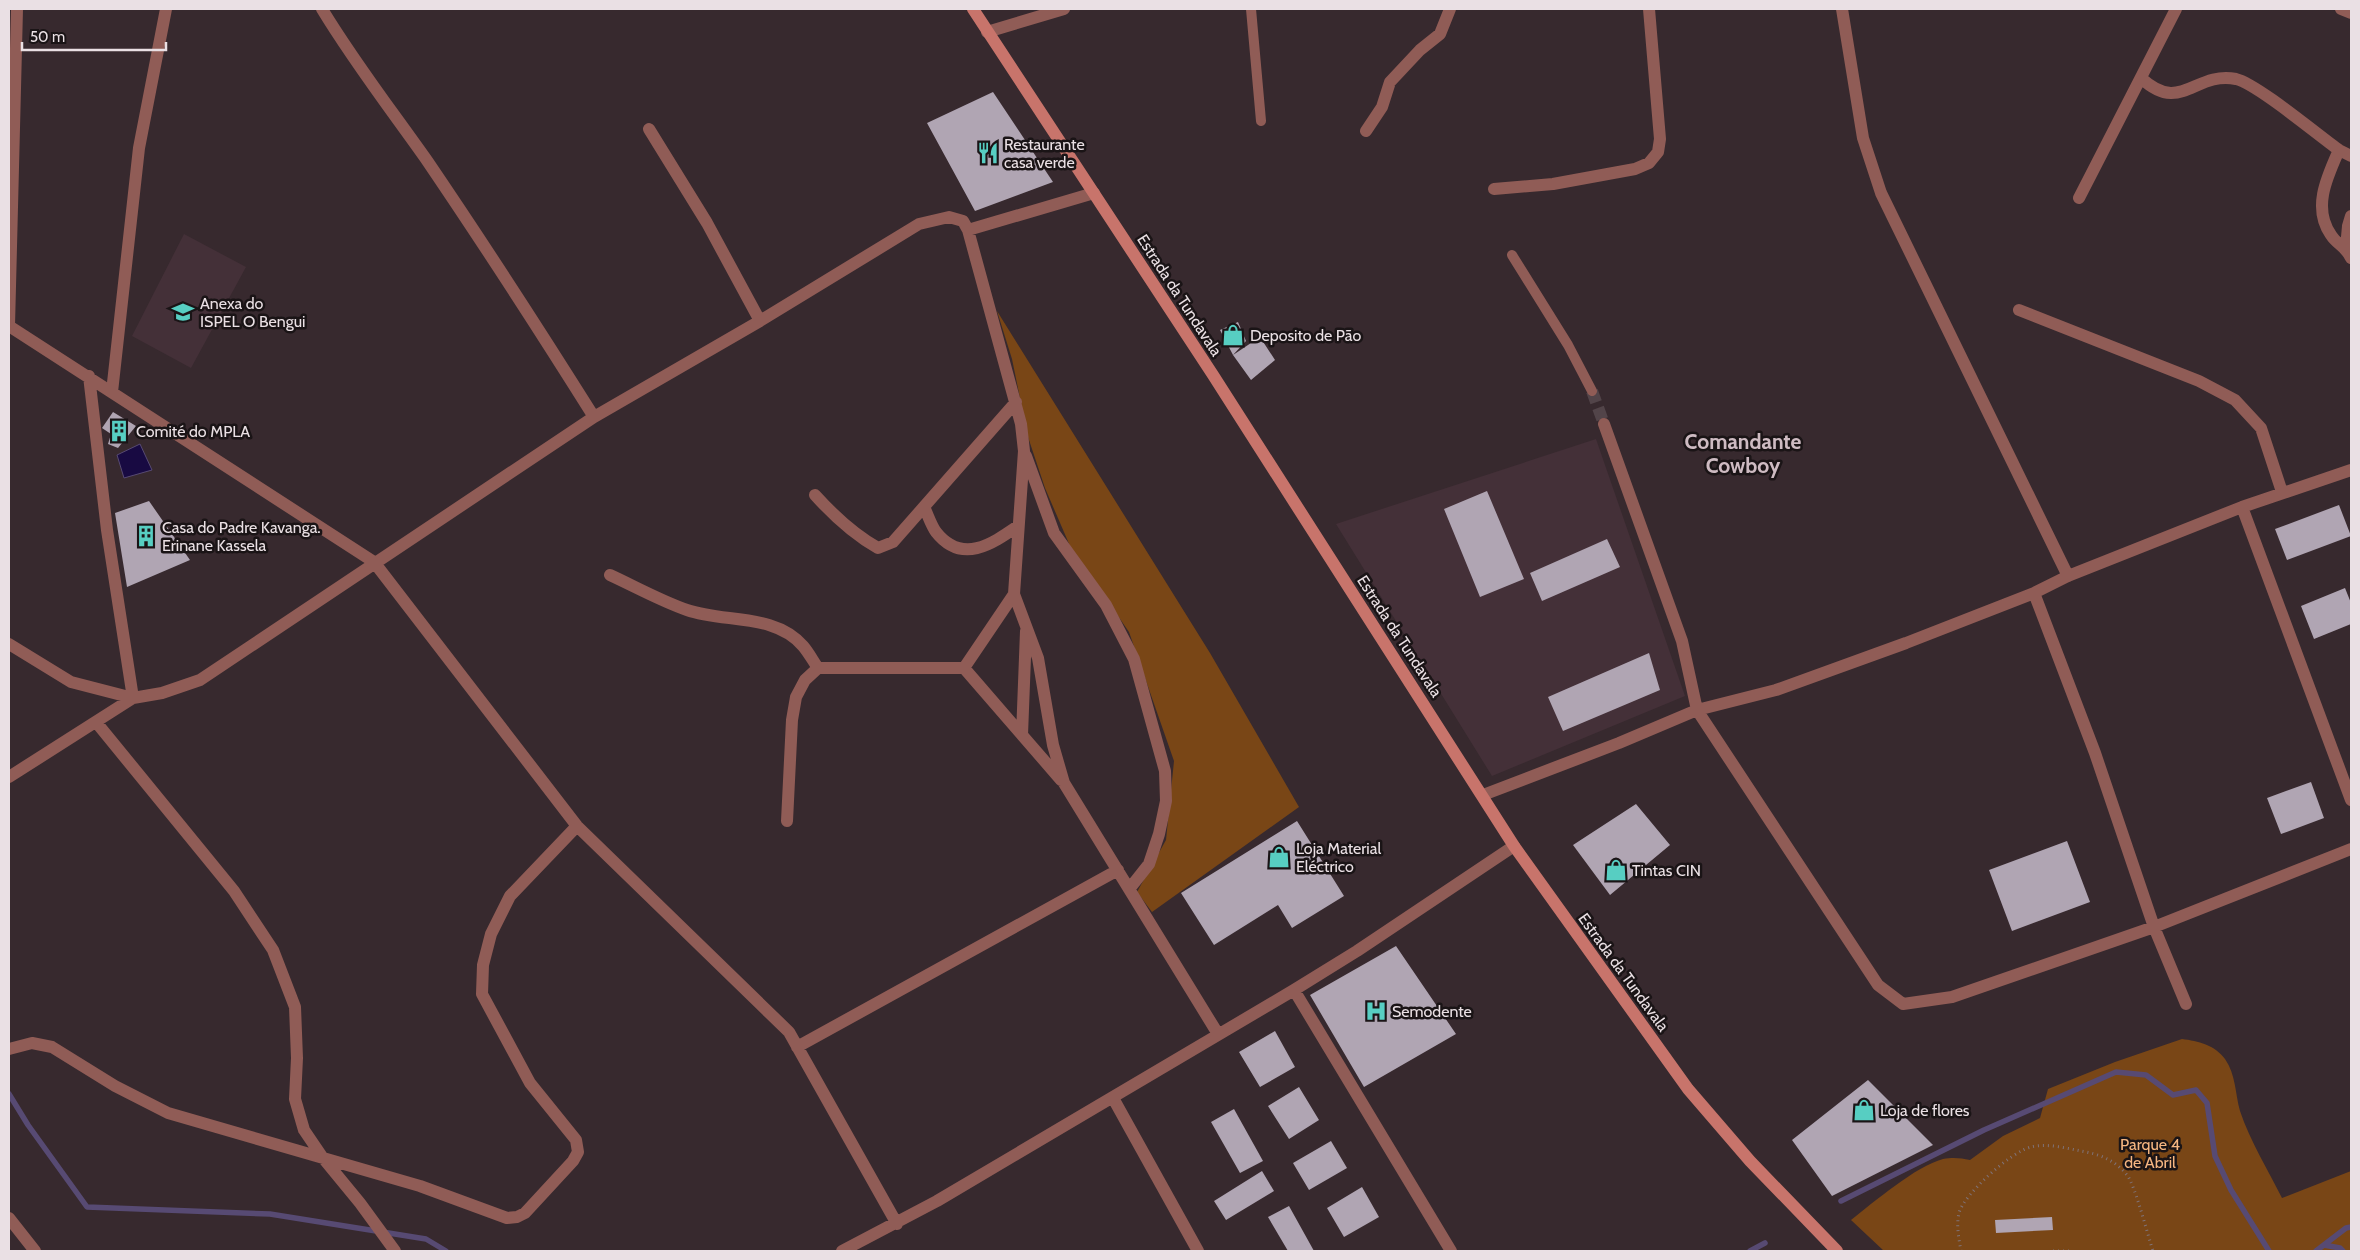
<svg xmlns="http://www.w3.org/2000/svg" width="2360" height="1260" font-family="Cabin,sans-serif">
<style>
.built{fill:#443038}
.green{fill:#794616}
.water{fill:#180a42;stroke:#574a73}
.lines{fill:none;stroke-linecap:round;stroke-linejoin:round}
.stream{stroke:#574a73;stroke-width:5.5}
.building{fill:#b0a5b3}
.street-tunnel{stroke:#524449;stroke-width:12;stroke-dasharray:12 6;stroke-linecap:butt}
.path{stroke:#807378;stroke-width:3;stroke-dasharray:1 4;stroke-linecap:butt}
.lane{stroke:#905c56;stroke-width:10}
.street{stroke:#905c56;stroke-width:12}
.secondary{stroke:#c8746b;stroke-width:12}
.labels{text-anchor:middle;stroke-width:5;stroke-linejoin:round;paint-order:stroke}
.poi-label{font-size:16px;fill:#eae0e4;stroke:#1a1416;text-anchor:start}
.street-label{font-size:16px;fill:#eae0e4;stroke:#1a1416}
.park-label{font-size:16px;fill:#f6b681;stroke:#1a1416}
.district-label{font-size:21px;font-weight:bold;fill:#cebbc2;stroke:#1a1416}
</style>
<rect width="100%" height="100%" fill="#37292e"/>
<!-- built -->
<path class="built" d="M 184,234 L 246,267 L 191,368 L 132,336 Z
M 1596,439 L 1685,696 L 1492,776 L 1336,524 Z"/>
<!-- green -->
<path class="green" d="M 997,311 L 1210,653 L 1299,807 L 1152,912 L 1137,892 L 1166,840 L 1174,761 L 1129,632 L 1070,546 L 1045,488 L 1028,437 L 1012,359 Z
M 2182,1039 C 2198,1041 2215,1045 2225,1059 C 2236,1075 2235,1093 2240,1111 C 2250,1141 2268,1170 2282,1198 L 2351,1171 L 2351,1251 L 1884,1251 L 1851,1220 C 1874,1202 1916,1166 1943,1159 C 1953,1157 1961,1158 1970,1160 L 2003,1136 L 2040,1118 L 2048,1089 L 2115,1062 Z"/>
<!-- water -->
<path class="water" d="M 140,444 L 152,470 L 124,478 L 117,455 Z"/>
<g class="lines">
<!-- stream -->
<path class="stream" d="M 9,1094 L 28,1125 L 87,1207 L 270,1214 L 426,1239 L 446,1251
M 1841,1201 L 1984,1130 L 2116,1072 L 2146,1075 L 2173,1095 L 2196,1090 L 2207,1103 L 2215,1156 L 2231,1190 L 2269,1251
M 2324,1245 L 2340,1248 L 2343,1251
M 1750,1251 L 1765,1243
M 2316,1251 L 2346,1228 L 2351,1227"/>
</g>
<!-- building -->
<path class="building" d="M 993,92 L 1053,182 L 975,211 L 927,123 Z
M 1238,322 L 1246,341 L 1233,355 L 1260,337 L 1275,360 L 1251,380 L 1233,355 L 1220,330 Z
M 113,412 L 136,426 L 118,448 L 108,444 L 111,434 L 102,428 Z
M 1487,491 L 1524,579 L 1480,597 L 1444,509 Z
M 149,501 L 190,560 L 127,587 L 115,513 Z
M 2339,505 L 2351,536 L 2287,560 L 2275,529 Z
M 1607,539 L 1620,567 L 1542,601 L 1530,573 Z
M 2345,588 L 2351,603 L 2351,624 L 2314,639 L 2301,606 Z
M 1649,653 L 1660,690 L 1563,731 L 1548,697 Z
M 2311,782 L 2324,818 L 2281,834 L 2267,798 Z
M 1636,804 L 1670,845 L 1610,895 L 1573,845 Z
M 1297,821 L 1344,896 L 1292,928 L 1278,905 L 1214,945 L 1181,893 Z
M 2067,841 L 2090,902 L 2012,931 L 1989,870 Z
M 1396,946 L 1456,1034 L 1364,1087 L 1310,995 Z
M 1275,1031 L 1295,1067 L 1260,1087 L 1239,1052 Z
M 1868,1080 L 1933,1145 L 1832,1196 L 1792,1140 Z
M 1299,1087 L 1319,1120 L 1289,1139 L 1268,1106 Z
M 1234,1109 L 1263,1161 L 1240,1173 L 1211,1122 Z
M 1331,1141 L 1347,1168 L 1309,1190 L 1293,1163 Z
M 1262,1171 L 1274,1191 L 1226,1220 L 1214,1201 Z
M 1362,1187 L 1379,1217 L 1344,1237 L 1327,1208 Z
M 1289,1206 L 1314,1251 L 1288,1251 L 1268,1217 Z
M 2052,1217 L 2053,1230 L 1996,1233 L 1995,1220 Z"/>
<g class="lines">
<!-- street-tunnel -->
<path class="street-tunnel" d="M 1592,391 L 1604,424"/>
<!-- path -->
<path class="path" d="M 1961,1251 C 1959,1239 1956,1226 1959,1213 C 1964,1194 2012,1151 2031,1147 C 2047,1143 2065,1148 2081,1151 C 2099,1154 2115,1160 2127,1175 C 2135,1185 2148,1236 2153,1251
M 2053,1251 L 2071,1251"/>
<!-- lane -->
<path class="lane" d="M 1251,9 L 1261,121
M 1512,255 L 1568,345 L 1592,391"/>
<!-- street -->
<path class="street" d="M 322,9 C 354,62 392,111 428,162 C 485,246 540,331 594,417
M 1842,9 L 1863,138 L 1881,193 L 2068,576
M 2341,9 L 2351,13
M 987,32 L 1064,9
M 2141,78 C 2181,115 2194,71 2236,79 C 2257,84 2318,135 2339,150 L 2351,156
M 649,129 L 707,223 L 760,321
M 1366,131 L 1382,107 L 1390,82 L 1420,50 L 1440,34 L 1450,9
M 2339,150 C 2327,177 2312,208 2331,235 C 2337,245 2345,245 2351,258
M 1494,189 L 1553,184 L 1635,169 L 1649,163 L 1658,152 L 1660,139 L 1649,9
M 2079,198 L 2176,9
M 968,230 L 1094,193
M 2346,248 L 2348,226 L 2351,216
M 2019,310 L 2199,381 L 2235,400 L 2261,428 L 2282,492
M 9,326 L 374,562 L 577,826 L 789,1032 L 897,1224
M 9,326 L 17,9
M 89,376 L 107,530 L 133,698
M 112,392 L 139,148 L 166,9
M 1604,424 L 1682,641 L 1697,710 L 1878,985 L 1903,1004 L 1952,997 L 2154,927 L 2351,849
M 1026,456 L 1054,533 L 1106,605 L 1134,659 L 1165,771 L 1166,801 L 1159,834 L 1149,864 L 1130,888
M 815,495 C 834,516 853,534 878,548 L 893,542 L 1016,402
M 924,507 C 928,515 931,525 936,532 C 962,565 992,544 1018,526
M 2242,507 L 2351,800
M 610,575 C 636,587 661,601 687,610 C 724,623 775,613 803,646 C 809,653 813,661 818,668
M 2034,593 L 2095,753 L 2154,927 L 2186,1004
M 9,644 L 71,682 L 133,698
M 964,668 L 1014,594
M 96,722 L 234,891 L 273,950 L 295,1007 L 297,1058 L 295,1099 L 304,1130 L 323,1158 L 360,1203 L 395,1251
M 1022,735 L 1026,631
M 9,777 L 133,698 L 162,693 L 200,680 L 594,417 L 760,321 L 919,224 L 949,217 L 963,221 L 968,230 L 1021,424 L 1024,451 L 1014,594 L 1038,658 L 1053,745 L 1064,783 L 1218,1034
M 1483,795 L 1619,743 L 1697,710 L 1776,690 L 1906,643 L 2034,593 L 2068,576 L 2242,507 L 2351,470
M 787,821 L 792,720 L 796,697 L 805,680 L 818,668 L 964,668 L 1061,780
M 1294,990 L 1451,1251
M 797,1047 L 1118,870
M 9,1049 L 32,1043 L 52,1047 L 115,1086 L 168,1113 L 420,1186 L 507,1218 L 517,1217 L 525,1213 L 573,1161 L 578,1152 L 576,1140 L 530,1083 L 482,994 L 483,965 L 491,934 L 510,896 L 577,826
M 1113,1098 L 1198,1251
M 9,1218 L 35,1251
M 842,1251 L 937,1201 L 1294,990 L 1357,951 L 1514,846"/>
<!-- secondary -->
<path class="secondary" d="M 973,9 L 1213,375 L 1514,846 L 1688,1089 L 1750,1161 L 1837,1251"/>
</g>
<!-- icons -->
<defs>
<g id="restaurant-bare" transform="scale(1.725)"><path d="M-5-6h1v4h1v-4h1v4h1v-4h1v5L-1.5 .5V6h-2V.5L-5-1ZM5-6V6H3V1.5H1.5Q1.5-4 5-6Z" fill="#57cec2" stroke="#1a1416" stroke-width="2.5" paint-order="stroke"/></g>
<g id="university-bare" transform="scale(1.725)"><path d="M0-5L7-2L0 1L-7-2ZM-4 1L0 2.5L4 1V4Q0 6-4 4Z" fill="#57cec2" stroke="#1a1416" stroke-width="2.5" paint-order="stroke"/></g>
<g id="shop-bare" transform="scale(1.725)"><path d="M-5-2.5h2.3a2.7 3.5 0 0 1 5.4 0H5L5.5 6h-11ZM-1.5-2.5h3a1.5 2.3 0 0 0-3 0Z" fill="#57cec2" stroke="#1a1416" stroke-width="2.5" paint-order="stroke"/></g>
<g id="building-bare" transform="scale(1.725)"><path d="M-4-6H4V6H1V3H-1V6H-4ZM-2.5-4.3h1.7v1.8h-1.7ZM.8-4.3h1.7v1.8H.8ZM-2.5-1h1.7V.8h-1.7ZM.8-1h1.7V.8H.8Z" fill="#57cec2" stroke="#1a1416" stroke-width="2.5" paint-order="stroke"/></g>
<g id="hospital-bare" transform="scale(1.725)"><path d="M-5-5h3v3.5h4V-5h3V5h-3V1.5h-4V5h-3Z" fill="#57cec2" stroke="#1a1416" stroke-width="2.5" paint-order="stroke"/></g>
</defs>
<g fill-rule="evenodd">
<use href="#restaurant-bare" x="988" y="153"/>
<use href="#university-bare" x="183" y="312"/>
<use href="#shop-bare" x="1233" y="335"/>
<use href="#building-bare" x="119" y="431"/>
<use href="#building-bare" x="146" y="536"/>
<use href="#shop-bare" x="1279" y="857"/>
<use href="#shop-bare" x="1616" y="870"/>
<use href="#hospital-bare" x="1376" y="1011"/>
<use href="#shop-bare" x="1864" y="1110"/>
</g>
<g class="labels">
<!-- poi labels -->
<g class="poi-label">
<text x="1004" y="150">Restaurante<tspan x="1004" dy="18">casa verde</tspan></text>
<text x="200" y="309">Anexa do<tspan x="200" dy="18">ISPEL O Bengui</tspan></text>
<text x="1250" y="341">Deposito de Pão</text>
<text x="136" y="437">Comité do MPLA</text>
<text x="162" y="533">Casa do Padre Kavanga.<tspan x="162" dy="18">Erinane Kassela</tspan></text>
<text x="1296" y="854">Loja Material<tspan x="1296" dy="18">Eléctrico</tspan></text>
<text x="1632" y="876">Tintas CIN</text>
<text x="1392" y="1017">Semodente</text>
<text x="1880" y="1116">Loja de flores</text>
</g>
<!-- street labels -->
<g class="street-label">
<text transform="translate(1180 295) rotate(57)" y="6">Estrada da Tundavala</text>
<text transform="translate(1400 636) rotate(57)" y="6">Estrada da Tundavala</text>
<text transform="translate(1624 972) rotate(54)" y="6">Estrada da Tundavala</text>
</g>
<!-- park labels -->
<g class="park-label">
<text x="2150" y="1150">Parque 4<tspan x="2150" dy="18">de Abril</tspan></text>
</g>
<!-- district labels -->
<g class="district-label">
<text x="1743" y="449">Comandante<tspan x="1743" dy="24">Cowboy</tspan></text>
</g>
</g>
<!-- border -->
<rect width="2360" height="1260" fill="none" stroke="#eae0e4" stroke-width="20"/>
<!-- scale -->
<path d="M22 42v8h144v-8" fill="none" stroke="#eae0e4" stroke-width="2.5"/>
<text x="30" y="42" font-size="15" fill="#eae0e4" stroke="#1a1416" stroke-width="4" paint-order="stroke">50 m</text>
</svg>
